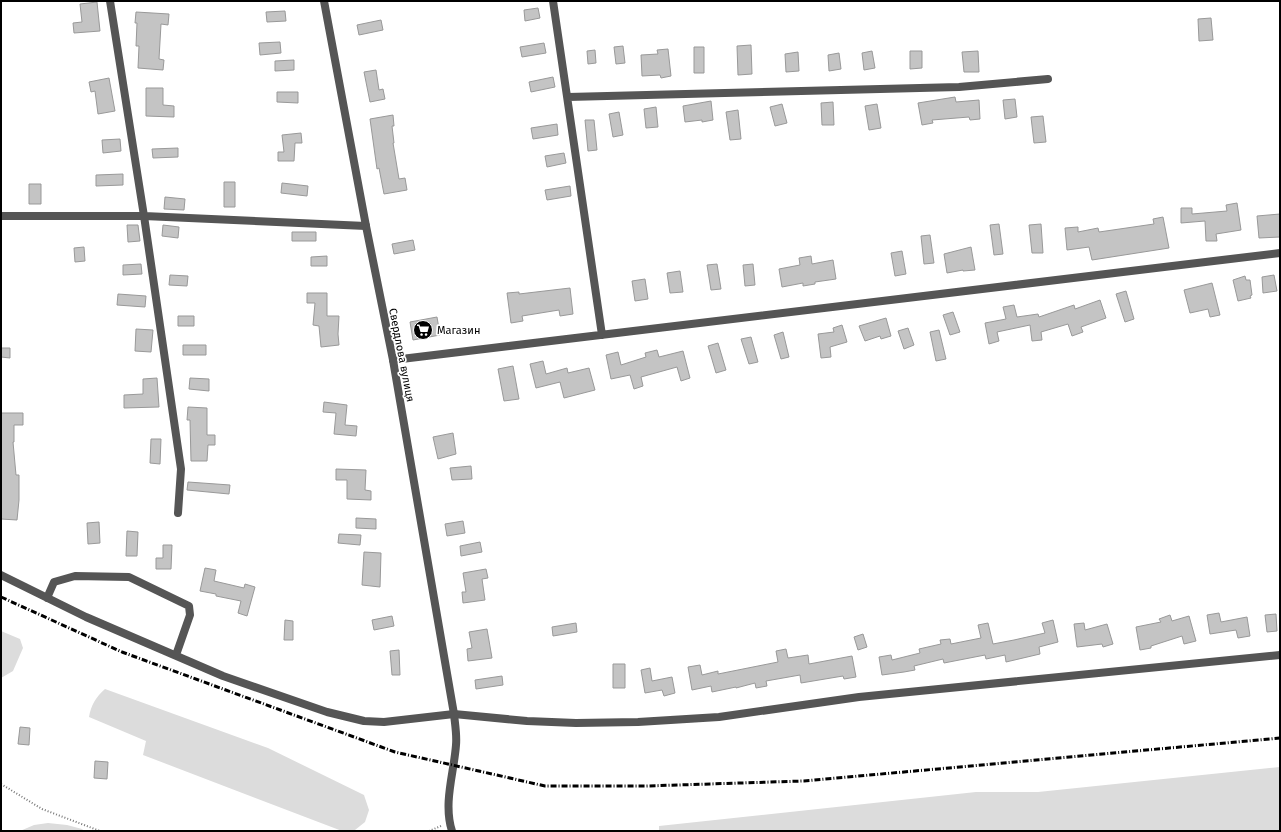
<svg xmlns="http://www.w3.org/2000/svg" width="1281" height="832" font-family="'Fira Sans',sans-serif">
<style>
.green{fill:#dcdcdc}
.building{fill:#c4c4c4;stroke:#999}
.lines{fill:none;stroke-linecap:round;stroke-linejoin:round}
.path{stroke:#777;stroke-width:2;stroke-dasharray:1 2;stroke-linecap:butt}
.minor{stroke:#555;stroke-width:8}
.tertiary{stroke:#555;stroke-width:8}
.rail{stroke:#000;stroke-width:3;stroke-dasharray:6 2 1 2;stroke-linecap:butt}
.labels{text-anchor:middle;stroke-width:3.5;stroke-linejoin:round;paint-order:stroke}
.poi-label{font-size:11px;fill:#000;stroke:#fff;text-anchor:start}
.street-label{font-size:11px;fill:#000;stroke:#fff}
</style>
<rect width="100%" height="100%" fill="#fff"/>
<!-- green -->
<path class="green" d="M 1,631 L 20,639 L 23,648 L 13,671 L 1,678 Z
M 105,689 L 268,748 L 364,795 L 369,810 L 365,822 L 355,830 L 342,831 L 143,755 L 146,741 L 89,717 C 91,705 96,697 105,689 Z
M 1280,767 L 1280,831 L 659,831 L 659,826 L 976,792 L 1038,792 Z
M 48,823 L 67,825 L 82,829 L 84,831 L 20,831 L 34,825 Z"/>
<!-- building -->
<path class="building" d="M 97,2 L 100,31 L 74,33 L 73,23 L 82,22 L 80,4 Z
M 538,8 L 540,18 L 525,21 L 524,10 Z
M 285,11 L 286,21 L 267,22 L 266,12 Z
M 136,12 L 169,14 L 168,25 L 161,24 L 159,59 L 164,60 L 163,70 L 138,68 L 139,46 L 136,46 L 137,23 L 135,23 Z
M 1211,18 L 1213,40 L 1199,41 L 1198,19 Z
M 381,20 L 383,30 L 359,35 L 357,25 Z
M 280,42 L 281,53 L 260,55 L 259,43 Z
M 544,43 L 546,53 L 522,57 L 520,47 Z
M 751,45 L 752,74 L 738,75 L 737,46 Z
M 623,46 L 625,63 L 616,64 L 614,47 Z
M 694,47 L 704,47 L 704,73 L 694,73 Z
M 668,49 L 671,76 L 661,78 L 660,75 L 642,76 L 641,55 L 658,54 L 657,50 Z
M 595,50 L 596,63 L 588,64 L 587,51 Z
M 872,51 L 875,68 L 864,70 L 862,53 Z
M 910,51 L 922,51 L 922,68 L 910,69 Z
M 978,51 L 979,72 L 964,72 L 962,52 Z
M 798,52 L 799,71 L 786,72 L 785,54 Z
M 839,53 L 841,69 L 829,71 L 828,55 Z
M 294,60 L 294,70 L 275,71 L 275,61 Z
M 376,70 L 379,90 L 383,89 L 385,99 L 370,102 L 364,72 Z
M 553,77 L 555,87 L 531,92 L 529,82 Z
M 109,78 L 115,111 L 98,114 L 95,91 L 91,92 L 89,82 Z
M 146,88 L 163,88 L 163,105 L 174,106 L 174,117 L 146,116 Z
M 277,92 L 298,92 L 298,103 L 277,102 Z
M 955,97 L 956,102 L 979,100 L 980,119 L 970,120 L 969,117 L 932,120 L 933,123 L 922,125 L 918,103 Z
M 1015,99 L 1017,117 L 1005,119 L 1003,100 Z
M 711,101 L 713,120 L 702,122 L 702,120 L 685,122 L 683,106 Z
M 833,102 L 834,125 L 822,125 L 821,103 Z
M 782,104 L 787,123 L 775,126 L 770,107 Z
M 877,104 L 881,128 L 869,130 L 865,106 Z
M 656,107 L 658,127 L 646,128 L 644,109 Z
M 738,110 L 741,139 L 730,140 L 726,112 Z
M 619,112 L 623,135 L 613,137 L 609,114 Z
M 393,115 L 394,126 L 392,126 L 394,143 L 393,143 L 399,179 L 405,178 L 407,190 L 384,194 L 379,168 L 377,169 L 370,119 Z
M 1043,116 L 1046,142 L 1034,143 L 1031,117 Z
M 585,120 L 594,120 L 597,150 L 588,151 Z
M 557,124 L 558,135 L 533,139 L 531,128 Z
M 301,133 L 302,143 L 295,143 L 294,161 L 278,161 L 278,152 L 284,152 L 282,135 Z
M 120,139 L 121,151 L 103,153 L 102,140 Z
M 178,148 L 178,157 L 153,158 L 152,149 Z
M 564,153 L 566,163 L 547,167 L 545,156 Z
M 123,174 L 123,185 L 96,186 L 96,175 Z
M 224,182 L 235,182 L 235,207 L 224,207 Z
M 282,183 L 308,186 L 307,196 L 281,193 Z
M 29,184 L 41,184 L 41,204 L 29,204 Z
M 570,186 L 571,196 L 547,200 L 545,190 Z
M 165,197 L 185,199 L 184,210 L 164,209 Z
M 1237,203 L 1241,230 L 1216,234 L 1217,241 L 1206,241 L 1205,221 L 1181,223 L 1181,208 L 1192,208 L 1192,214 L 1227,211 L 1226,205 Z
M 1280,214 L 1280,237 L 1259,238 L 1257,216 Z
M 1163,217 L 1169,248 L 1092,260 L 1089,247 L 1067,250 L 1065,228 L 1078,227 L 1078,232 L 1098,228 L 1099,232 L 1154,224 L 1153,219 Z
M 999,224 L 1003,254 L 994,255 L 990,225 Z
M 1041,224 L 1043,253 L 1032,253 L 1029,225 Z
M 127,225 L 138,225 L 140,241 L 128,242 Z
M 163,225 L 179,227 L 178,238 L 162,236 Z
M 292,232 L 316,232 L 316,241 L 292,241 Z
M 930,235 L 934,263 L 924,264 L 921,236 Z
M 413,240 L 415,250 L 394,254 L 392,244 Z
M 84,247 L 85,261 L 75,262 L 74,248 Z
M 971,247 L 975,270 L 963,271 L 963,270 L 947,273 L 944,254 Z
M 902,251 L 906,274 L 895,276 L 891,253 Z
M 327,256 L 327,266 L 311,266 L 311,257 Z
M 811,256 L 812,264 L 833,260 L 836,279 L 815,282 L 815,284 L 803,286 L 803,283 L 782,287 L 779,269 L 800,265 L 799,258 Z
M 141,264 L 142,274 L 123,275 L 123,265 Z
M 717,264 L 721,289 L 711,290 L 707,265 Z
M 753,264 L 755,285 L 745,286 L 743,265 Z
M 680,271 L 683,292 L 670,293 L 667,273 Z
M 170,275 L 188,276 L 187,286 L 169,285 Z
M 1274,275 L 1277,291 L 1263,293 L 1262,277 Z
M 1245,276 L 1246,280 L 1250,280 L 1252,295 L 1250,296 L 1251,298 L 1238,301 L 1233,280 Z
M 645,279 L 648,299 L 635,301 L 632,281 Z
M 1212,283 L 1220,315 L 1210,317 L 1208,309 L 1190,313 L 1184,290 Z
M 570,288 L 573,314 L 560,316 L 559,310 L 522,316 L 523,321 L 511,323 L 507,293 L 519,292 L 519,294 Z
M 1126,291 L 1134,319 L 1125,322 L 1116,294 Z
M 307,293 L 327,293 L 327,316 L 339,316 L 338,334 L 339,345 L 321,347 L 319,326 L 313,325 L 315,303 L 307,303 Z
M 118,294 L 146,296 L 145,307 L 117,305 Z
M 1100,300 L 1106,318 L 1081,327 L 1083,332 L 1072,336 L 1068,324 L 1041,332 L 1042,340 L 1032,341 L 1030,325 L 997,332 L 999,341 L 989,344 L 985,323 L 1006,319 L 1003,307 L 1014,305 L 1017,317 L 1038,314 L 1039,317 L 1074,305 L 1075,309 Z
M 953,312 L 960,332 L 950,335 L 943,315 Z
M 178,316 L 194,316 L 194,326 L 178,326 Z
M 437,317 L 440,335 L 413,340 L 410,322 Z
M 886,318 L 891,336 L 881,339 L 880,336 L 865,341 L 859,326 Z
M 842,325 L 847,342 L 830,347 L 831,357 L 821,358 L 818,334 L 834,332 L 833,328 Z
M 908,328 L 914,345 L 904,349 L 898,331 Z
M 136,329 L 153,330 L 151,352 L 135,351 Z
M 939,330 L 946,359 L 936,361 L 930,332 Z
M 783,332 L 789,357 L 781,359 L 774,335 Z
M 751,337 L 758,362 L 749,364 L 741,339 Z
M 718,343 L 726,370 L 716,373 L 708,346 Z
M 183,345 L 206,345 L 206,355 L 183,355 Z
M 1,348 L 10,348 L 10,358 L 1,357 Z
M 657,350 L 659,357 L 683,351 L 690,378 L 681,381 L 677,367 L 641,377 L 643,386 L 634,389 L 630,375 L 611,379 L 606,355 L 618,352 L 621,365 L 646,357 L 645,353 Z
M 543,361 L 546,374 L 567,368 L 568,373 L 589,368 L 595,390 L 564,398 L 560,382 L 536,388 L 530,364 Z
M 513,366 L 519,399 L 504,401 L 498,369 Z
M 157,378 L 159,407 L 124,408 L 124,395 L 143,394 L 143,379 Z
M 190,378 L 209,379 L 209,391 L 189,389 Z
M 324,402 L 347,405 L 345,425 L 357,426 L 356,436 L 334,434 L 336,413 L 323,412 Z
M 188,407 L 207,408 L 207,435 L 215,435 L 215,445 L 208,445 L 207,461 L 191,461 L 190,420 L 187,420 Z
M 1,413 L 23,413 L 23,425 L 14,425 L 14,442 L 13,442 L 16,475 L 19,475 L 19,500 L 17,520 L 1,519 Z
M 453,433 L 456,454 L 438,459 L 433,437 Z
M 151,439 L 161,439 L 160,464 L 150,463 Z
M 471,466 L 472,479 L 452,480 L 450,468 Z
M 336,469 L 366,470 L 365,490 L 371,491 L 371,500 L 347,499 L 347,480 L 336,480 Z
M 188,482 L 230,485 L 229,494 L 187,490 Z
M 356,518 L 376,519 L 376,529 L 356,528 Z
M 463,521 L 465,533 L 447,536 L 445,524 Z
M 99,522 L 100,543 L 88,544 L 87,523 Z
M 127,531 L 138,532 L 137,556 L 126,556 Z
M 339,534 L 361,535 L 360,545 L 338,543 Z
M 480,542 L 482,552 L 461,556 L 460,546 Z
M 163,545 L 172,545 L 171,569 L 156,569 L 156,558 L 163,558 Z
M 364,552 L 381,553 L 380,587 L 362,585 Z
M 205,568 L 216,570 L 214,581 L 244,588 L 245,584 L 255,587 L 247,616 L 238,613 L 241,601 L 216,596 L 216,594 L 200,591 Z
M 486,569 L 488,578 L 482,579 L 485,600 L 463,603 L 462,592 L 466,592 L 463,573 Z
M 1219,613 L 1221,622 L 1247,617 L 1250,636 L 1238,638 L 1236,630 L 1210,634 L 1207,615 Z
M 1276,614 L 1277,631 L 1267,632 L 1265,615 Z
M 1170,615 L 1172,621 L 1189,616 L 1196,641 L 1184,644 L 1182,636 L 1151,646 L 1151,648 L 1140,650 L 1136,627 L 1161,622 L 1159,619 Z
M 392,616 L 394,626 L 374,630 L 372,620 Z
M 285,620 L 293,621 L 293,640 L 284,640 Z
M 1053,620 L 1058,642 L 1039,647 L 1040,654 L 1006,662 L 1005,655 L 986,659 L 985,655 L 944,663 L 943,659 L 914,666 L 915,670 L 904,672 L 882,675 L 879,657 L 891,655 L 892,660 L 920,653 L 919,649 L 941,644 L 940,640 L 950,639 L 951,644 L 981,638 L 978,625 L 988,623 L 993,644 L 1014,640 L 1045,633 L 1042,623 Z
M 576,623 L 577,632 L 553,636 L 552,627 Z
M 1084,623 L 1085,630 L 1107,624 L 1113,644 L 1103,647 L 1102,644 L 1077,647 L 1074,624 Z
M 487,629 L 492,658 L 468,661 L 467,649 L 472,648 L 469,632 Z
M 863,634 L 867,647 L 858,650 L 854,637 Z
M 786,649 L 788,658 L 808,655 L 809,664 L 852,656 L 856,677 L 844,679 L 843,676 L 801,683 L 800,675 L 766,681 L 767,686 L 756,688 L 755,683 L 736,688 L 736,687 L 712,692 L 711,686 L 692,690 L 688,667 L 700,665 L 702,675 L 718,671 L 718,674 L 778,662 L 776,651 Z
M 399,650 L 400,675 L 392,675 L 390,651 Z
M 613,664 L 625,664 L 625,688 L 613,688 Z
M 650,668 L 652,681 L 672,677 L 675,693 L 664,696 L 662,690 L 645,693 L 641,670 Z
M 502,676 L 503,685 L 476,689 L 475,680 Z
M 20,727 L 30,728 L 29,745 L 18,744 Z
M 95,761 L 108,762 L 107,779 L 94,778 Z"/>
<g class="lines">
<!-- path -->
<path class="path" d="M 1,784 L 42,809 L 100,831
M 429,831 L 441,826"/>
<!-- minor -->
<path class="minor" d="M 110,1 L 144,216 L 181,469 L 178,513
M 553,1 L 602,335
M 568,97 L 959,87 L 1048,79
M 1,216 L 144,216 L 366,226
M 393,360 L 1280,253
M 1,575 L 86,617 L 223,676 L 327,712 L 364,721 L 384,722 L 454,714 L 527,721 L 576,723 L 638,722 L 719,717 L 859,697 L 1280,655
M 47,598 L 54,582 L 75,576 L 129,577 L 189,606 L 190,615 L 176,655"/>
<!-- tertiary -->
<path class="tertiary" d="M 324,1 L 366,226 L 393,360 L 454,714 C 455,724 457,735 456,745 C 454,773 443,803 452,831"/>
<!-- rail -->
<path class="rail" d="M 1,597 L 122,652 L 395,752 L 545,786 L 646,786 L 804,781 L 1280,738"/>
</g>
<!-- icons -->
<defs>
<g id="supermarket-disc" transform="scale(1)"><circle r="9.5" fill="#000" stroke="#fff"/><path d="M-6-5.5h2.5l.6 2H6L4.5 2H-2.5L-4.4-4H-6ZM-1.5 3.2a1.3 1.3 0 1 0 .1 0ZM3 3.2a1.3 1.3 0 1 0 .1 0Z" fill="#fff"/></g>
</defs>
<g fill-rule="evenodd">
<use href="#supermarket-disc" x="423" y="330"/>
</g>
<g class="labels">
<!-- poi labels -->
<g class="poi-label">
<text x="437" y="334">Mагазин</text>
</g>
<!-- street labels -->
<g class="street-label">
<text transform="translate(402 355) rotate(79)" y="4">Свердлова вулиця</text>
</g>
</g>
<!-- border -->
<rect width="1281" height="832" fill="none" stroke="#000000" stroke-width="4"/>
</svg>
